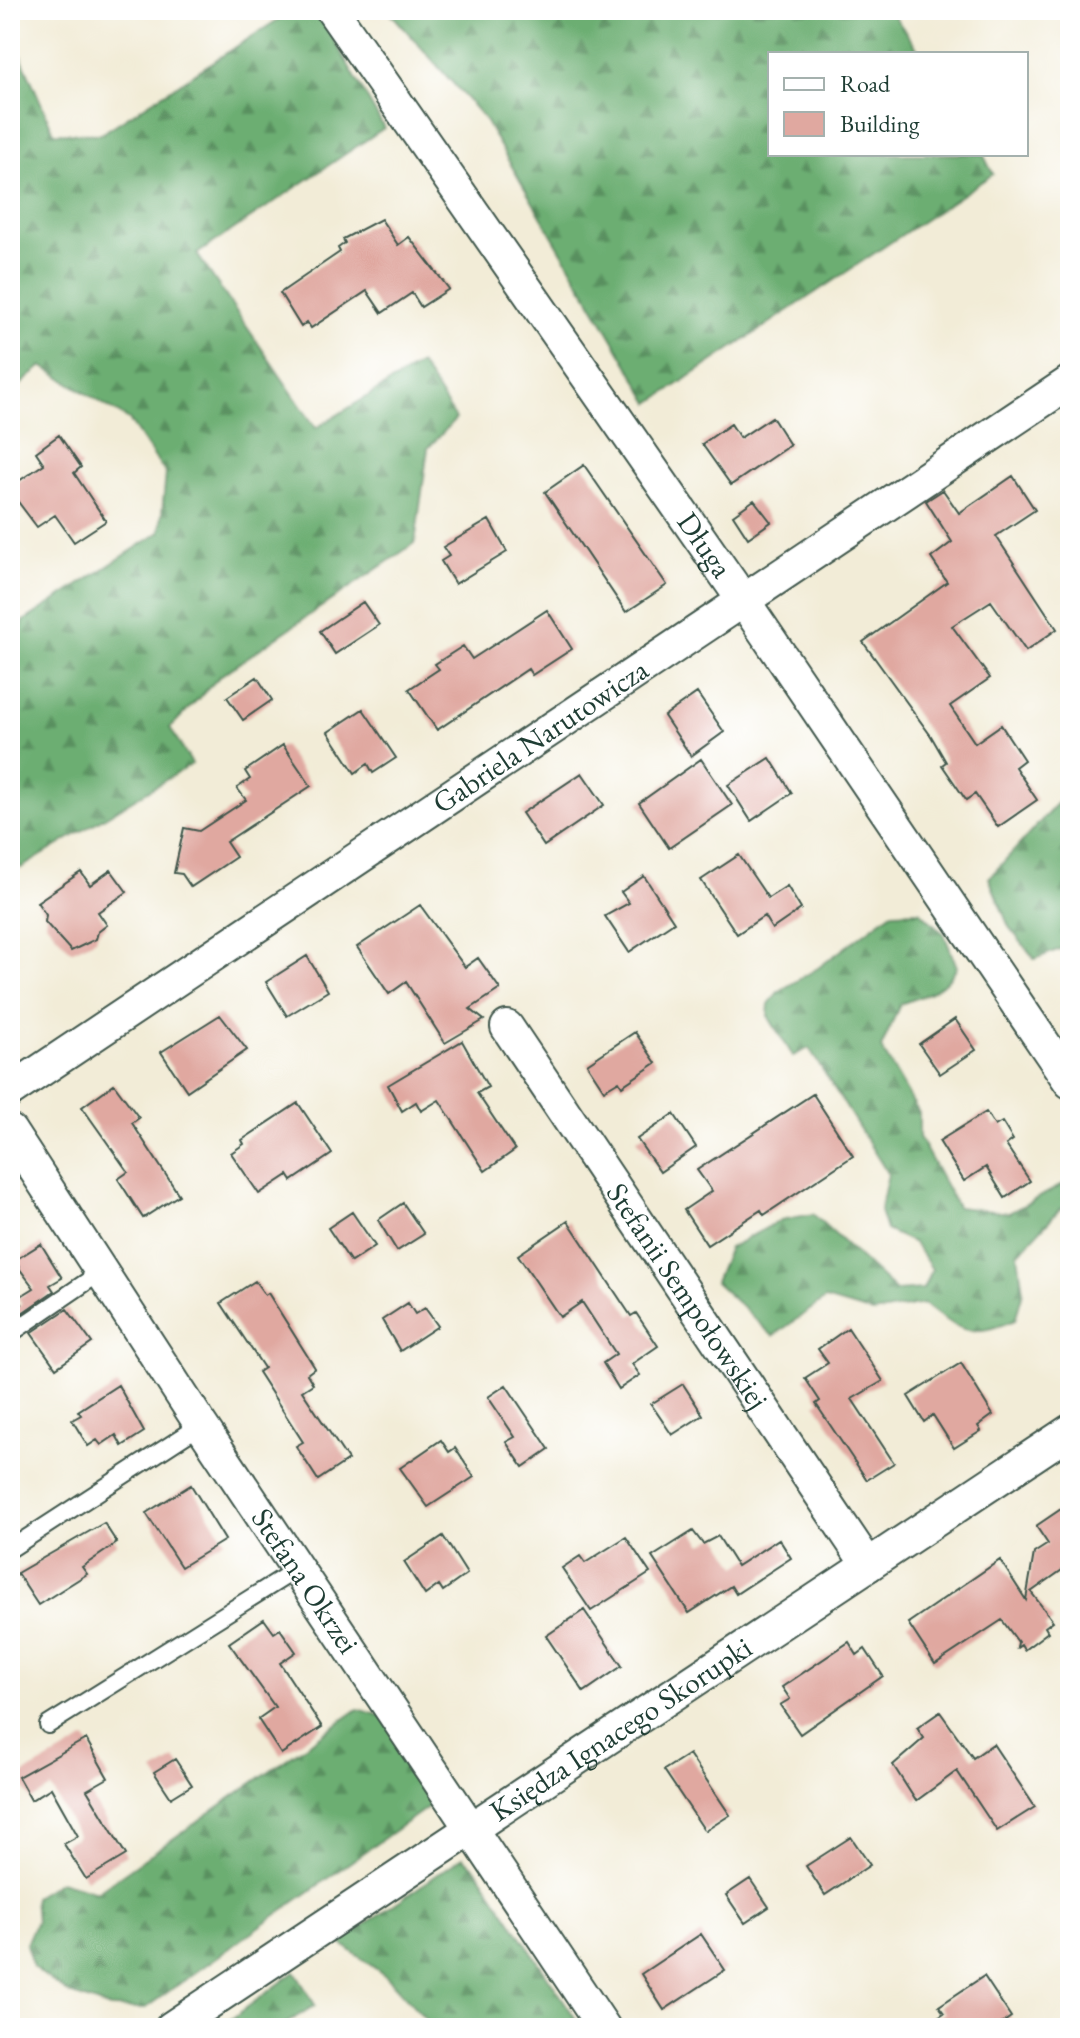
<svg xmlns="http://www.w3.org/2000/svg" width="1080" height="2038" font-family="'EB Garamond',serif">
<style>
.forest{fill:url(#forest-firs);stroke:#467653;stroke-width:2}
.building{fill:#e0a8a0}
.lines{fill:none;stroke-linecap:round;stroke-linejoin:round}
.service-casing{stroke:#3f574c;stroke-width:20}
.minor-casing{stroke:#3f574c;stroke-width:36}
.service{stroke:#fff;stroke-width:16}
.minor{stroke:#fff;stroke-width:32}
.labels{text-anchor:middle;stroke-width:6;stroke-linejoin:round;paint-order:stroke}
.street-label{font-size:30px;fill:#1f3d34;stroke:#fff}
</style>
<defs>
<pattern id="forest-firs" width="22" height="20" patternUnits="userSpaceOnUse" patternTransform="scale(2)"><rect width="22" height="20" fill="#6cae72"/><path d="M5 1l3.5 6h-7zM16 11l3.5 6h-7z" fill="#588f5e"/></pattern>
</defs>
<rect width="100%" height="100%" fill="#fff"/>
<filter id="ink" filterUnits="userSpaceOnUse"><feTurbulence type="fractalNoise" baseFrequency=".0125" numOctaves="2"/><feDisplacementMap in="SourceGraphic" scale="16" xChannelSelector="R" yChannelSelector="G"/><feConvolveMatrix kernelMatrix="1 2 1 2 8 2 1 2 1" color-interpolation-filters="sRGB"/></filter>
<filter id="wash" filterUnits="userSpaceOnUse"><feTurbulence type="fractalNoise" baseFrequency=".006" numOctaves="4" result="noise"/><feDisplacementMap in="SourceGraphic" scale="32" xChannelSelector="R" yChannelSelector="G"/><feGaussianBlur stdDeviation="1.8" result="paint"/><feColorMatrix in="noise" values="0 0 0 0 0 0 0 0 0 0 0 0 0 0 0 0 0 1.4 0 .05"/><feComposite in="paint" operator="in"/></filter>
<g filter="url(#wash)">
<rect width="100%" height="100%" fill="#f2ecd7"/>
<!-- forest -->
<path class="forest" d="M 293,10 L 317,10 L 384,128 L 197,254 L 316,428 L 420,364 L 456,419 L 428,448 L 415,543 L 220,676 L 170,728 L 192,764 L 21,868 L 10,856 L 10,652 L 24,621 L 160,532 L 166,474 L 129,420 L 42,366 L 10,394 L 10,31 L 54,133 L 101,134 Z
M 388,10 L 890,10 L 921,54 L 770,54 L 770,154 L 983,154 L 993,174 L 650,403 L 483,117 Z
M 1062,798 L 1070,801 L 1070,945 L 1035,959 L 1009,927 L 989,878 Z
M 920,911 L 944,934 L 957,967 C 943,991 925,995 900,1004 L 881,1048 L 919,1113 L 919,1137 L 957,1207 L 1009,1213 L 1070,1181 L 1070,1207 L 1060,1209 L 1018,1254 L 1023,1292 L 1015,1320 C 970,1338 961,1333 924,1304 L 873,1313 L 825,1299 L 773,1336 L 715,1282 L 729,1248 L 781,1220 L 813,1214 L 896,1291 L 923,1289 L 932,1269 L 914,1243 L 886,1230 L 880,1211 L 888,1174 L 809,1048 L 793,1056 L 768,1016 L 769,1004 L 778,992 L 818,968 L 892,912 Z
M 358,1709 L 382,1716 L 439,1799 L 144,2009 L 110,2008 L 68,1993 L 33,1967 L 26,1944 L 36,1921 L 34,1897 L 60,1881 L 97,1892 Z
M 463,1857 L 477,1870 L 582,2028 L 434,2028 L 387,1977 L 339,1942 Z
M 295,1972 L 315,2005 L 279,2028 L 219,2028 Z"/>
<g id="blocks">
<!-- building -->
<path class="building" d="M 381,219 L 398,245 L 409,237 L 449,289 L 421,307 L 412,293 L 382,313 L 367,291 L 311,328 L 307,322 L 301,327 L 280,293 L 340,252 L 338,248 L 345,243 L 343,239 Z
M 772,417 L 790,445 L 731,485 L 702,444 L 731,424 L 740,438 Z
M 59,435 L 81,467 L 74,473 L 106,521 L 74,542 L 55,515 L 37,527 L 10,491 L 10,487 L 44,464 L 36,452 Z
M 584,465 L 667,585 L 626,612 L 545,492 Z
M 1013,476 L 1035,510 L 996,536 L 1057,629 L 1026,651 L 991,601 L 952,626 L 990,678 L 950,706 L 975,743 L 1001,725 L 1024,760 L 1015,767 L 1037,800 L 998,827 L 975,794 L 966,800 L 942,765 L 946,762 L 931,736 L 863,642 L 947,582 L 931,558 L 952,542 L 926,501 L 943,490 L 959,513 Z
M 754,500 L 771,522 L 748,538 L 733,515 Z
M 489,520 L 507,552 L 455,584 L 441,561 L 449,556 L 443,547 Z
M 363,602 L 379,625 L 335,654 L 320,631 Z
M 547,610 L 572,649 L 532,675 L 528,669 L 437,730 L 409,689 L 439,669 L 435,664 L 463,646 L 472,659 Z
M 257,677 L 272,700 L 243,720 L 227,697 Z
M 697,693 L 724,732 L 691,756 L 664,716 Z
M 363,709 L 396,758 L 373,773 L 368,764 L 355,773 L 328,732 Z
M 283,745 L 311,786 L 226,842 L 236,857 L 191,887 L 182,874 L 174,873 L 184,828 L 199,831 L 246,800 L 237,788 L 250,779 L 245,771 Z
M 770,758 L 792,793 L 751,821 L 728,785 Z
M 701,759 L 732,805 L 669,848 L 639,803 Z
M 582,773 L 604,805 L 544,846 L 522,813 Z
M 739,855 L 768,898 L 787,886 L 801,909 L 772,929 L 764,916 L 737,934 L 701,880 Z
M 111,870 L 127,892 L 98,912 L 107,925 L 98,932 L 96,939 L 71,951 L 45,922 L 46,915 L 37,902 L 81,872 L 90,885 Z
M 644,876 L 674,922 L 629,952 L 605,916 L 629,903 L 621,892 Z
M 420,905 L 465,967 L 478,958 L 500,989 L 470,1009 L 484,1020 L 445,1043 L 406,982 L 389,994 L 357,947 Z
M 307,956 L 328,991 L 287,1016 L 266,982 Z
M 220,1015 L 247,1050 L 187,1091 L 161,1052 Z
M 955,1019 L 976,1050 L 940,1074 L 919,1044 Z
M 635,1032 L 656,1063 L 622,1086 L 619,1081 L 604,1090 L 587,1064 Z
M 462,1041 L 488,1087 L 477,1093 L 515,1150 L 485,1171 L 439,1100 L 421,1111 L 416,1102 L 402,1111 L 388,1085 Z
M 114,1084 L 139,1118 L 132,1123 L 179,1195 L 143,1218 L 118,1179 L 128,1172 L 82,1107 Z
M 813,1094 L 853,1156 L 764,1215 L 761,1210 L 707,1245 L 684,1210 L 712,1191 L 697,1170 Z
M 298,1103 L 332,1154 L 292,1181 L 288,1175 L 259,1194 L 231,1153 L 244,1144 L 242,1140 Z
M 986,1112 L 995,1126 L 1002,1122 L 1013,1140 L 1006,1145 L 1030,1181 L 1005,1198 L 986,1167 L 964,1181 L 939,1141 Z
M 674,1114 L 696,1147 L 660,1172 L 637,1139 Z
M 403,1203 L 424,1234 L 397,1251 L 378,1220 Z
M 352,1212 L 375,1246 L 351,1262 L 328,1228 Z
M 568,1221 L 631,1316 L 636,1313 L 658,1346 L 632,1364 L 640,1375 L 619,1389 L 603,1363 L 616,1354 L 582,1302 L 560,1317 L 518,1255 Z
M 41,1244 L 62,1278 L 50,1285 L 54,1291 L 19,1315 L 15,1309 L 22,1304 L 18,1298 L 34,1288 L 19,1268 L 17,1259 Z
M 255,1281 L 265,1295 L 268,1293 L 315,1368 L 307,1374 L 313,1384 L 302,1391 L 348,1460 L 318,1480 L 296,1446 L 303,1442 L 258,1372 L 264,1368 L 221,1303 Z
M 408,1303 L 415,1314 L 425,1308 L 438,1326 L 400,1351 L 382,1320 Z
M 67,1309 L 92,1343 L 56,1368 L 31,1333 Z
M 848,1328 L 883,1381 L 852,1399 L 894,1463 L 867,1480 L 816,1404 L 820,1401 L 805,1378 L 828,1363 L 818,1349 Z
M 961,1363 L 993,1415 L 978,1426 L 981,1431 L 954,1448 L 933,1415 L 924,1422 L 908,1396 Z
M 683,1384 L 703,1415 L 672,1435 L 651,1404 Z
M 118,1385 L 144,1432 L 122,1446 L 116,1435 L 101,1445 L 97,1440 L 88,1446 L 72,1420 L 81,1415 L 78,1411 Z
M 506,1385 L 549,1449 L 523,1467 L 506,1442 L 515,1437 L 488,1397 Z
M 441,1440 L 449,1452 L 455,1448 L 474,1477 L 428,1507 L 400,1468 Z
M 191,1485 L 225,1540 L 181,1567 L 146,1513 Z
M 1070,1503 L 1070,1577 L 1065,1568 L 1031,1592 L 1053,1621 L 1045,1627 L 1048,1632 L 1024,1650 L 1021,1645 L 1017,1648 L 1018,1642 L 1002,1620 L 935,1664 L 908,1623 L 1000,1560 L 1026,1600 L 1034,1553 L 1048,1544 L 1036,1526 Z
M 104,1523 L 117,1543 L 82,1567 L 87,1574 L 38,1605 L 17,1573 Z
M 693,1531 L 703,1544 L 718,1536 L 737,1566 L 779,1539 L 791,1558 L 736,1594 L 731,1586 L 689,1613 L 652,1557 Z
M 443,1536 L 467,1574 L 443,1591 L 439,1585 L 425,1595 L 404,1562 Z
M 626,1537 L 650,1573 L 591,1611 L 562,1568 L 580,1556 L 585,1563 Z
M 584,1610 L 622,1666 L 584,1692 L 546,1636 Z
M 264,1619 L 274,1633 L 280,1629 L 296,1652 L 280,1663 L 322,1727 L 281,1754 L 258,1719 L 275,1707 L 229,1643 Z
M 849,1642 L 857,1655 L 865,1649 L 883,1676 L 800,1734 L 780,1705 L 790,1699 L 782,1687 Z
M 940,1712 L 973,1758 L 993,1744 L 1035,1807 L 997,1831 L 957,1771 L 916,1801 L 893,1765 L 924,1738 L 917,1728 Z
M 86,1739 L 108,1778 L 87,1790 L 126,1855 L 86,1879 L 64,1844 L 78,1836 L 51,1788 L 31,1800 L 18,1777 Z
M 689,1754 L 730,1815 L 705,1831 L 664,1770 Z
M 175,1759 L 192,1785 L 171,1798 L 154,1772 Z
M 851,1837 L 870,1865 L 825,1895 L 806,1866 Z
M 750,1879 L 769,1907 L 745,1923 L 726,1895 Z
M 701,1934 L 725,1970 L 664,2010 L 641,1974 Z
M 984,1976 L 1011,2017 L 995,2028 L 921,2028 L 944,2013 L 939,2006 Z"/>
</g>
</g>
<g filter="url(#ink)">
<use href="#blocks" fill-opacity="0" stroke="#3f574c" stroke-width="2"/>
<g class="lines">
<!-- service casing -->
<g class="service-casing">
<path id="service" d="M 10,1334 L 101,1272
M 10,1549 L 201,1425
M 48,1725 L 297,1569"/>
</g>
<!-- minor casing -->
<g class="minor-casing">
<g id="minor">
<path id="s1" d="M 332,10 L 743,600 L 1070,1082"/>
<path id="s2" d="M 507,1027 L 868,1565"/>
<path id="s3" d="M 10,1091 L 1070,382"/>
<path id="s4" d="M 10,1131 L 201,1425 L 604,2028"/>
<path id="s5" d="M 171,2028 L 1070,1431"/>
</g>
</g>
<!-- service -->
<use href="#service" class="service"/>
<!-- minor -->
<use href="#minor" class="minor"/>
</g>
</g>
<g class="labels">
<!-- street labels -->
<g class="street-label">
<text dy="10" stroke="none"><textPath href="#s1" startOffset="652">Długa</textPath></text>
<text dy="10" stroke="none"><textPath href="#s3" startOffset="638">Gabriela Narutowicza</textPath></text>
<text dy="10" stroke="none"><textPath href="#s2" startOffset="324">Stefanii Sempołowskiej</textPath></text>
<text dy="10" stroke="none"><textPath href="#s4" startOffset="538">Stefana Okrzei</textPath></text>
<text dy="10" stroke="none"><textPath href="#s5" startOffset="540">Księdza Ignacego Skorupki</textPath></text>
</g>
</g>
<!-- margin -->
<rect width="1080" height="2038" fill="none" stroke="#fff" stroke-width="40"/>
<!-- legend -->
<rect x="768" y="52" width="260" height="104" fill="#ffffff" stroke="#a5b1ae" stroke-width="2"/>
<rect x="784" y="78" width="40" height="12" fill="#ffffff" stroke="#a5b1ae" stroke-width="2"/>
<text x="840" y="92" font-size="24" fill="#1f3d34">Road</text>
<rect x="784" y="112" width="40" height="24" fill="#e0a8a0" stroke="#a5b1ae" stroke-width="2"/>
<text x="840" y="132" font-size="24" fill="#1f3d34">Building</text>
</svg>
